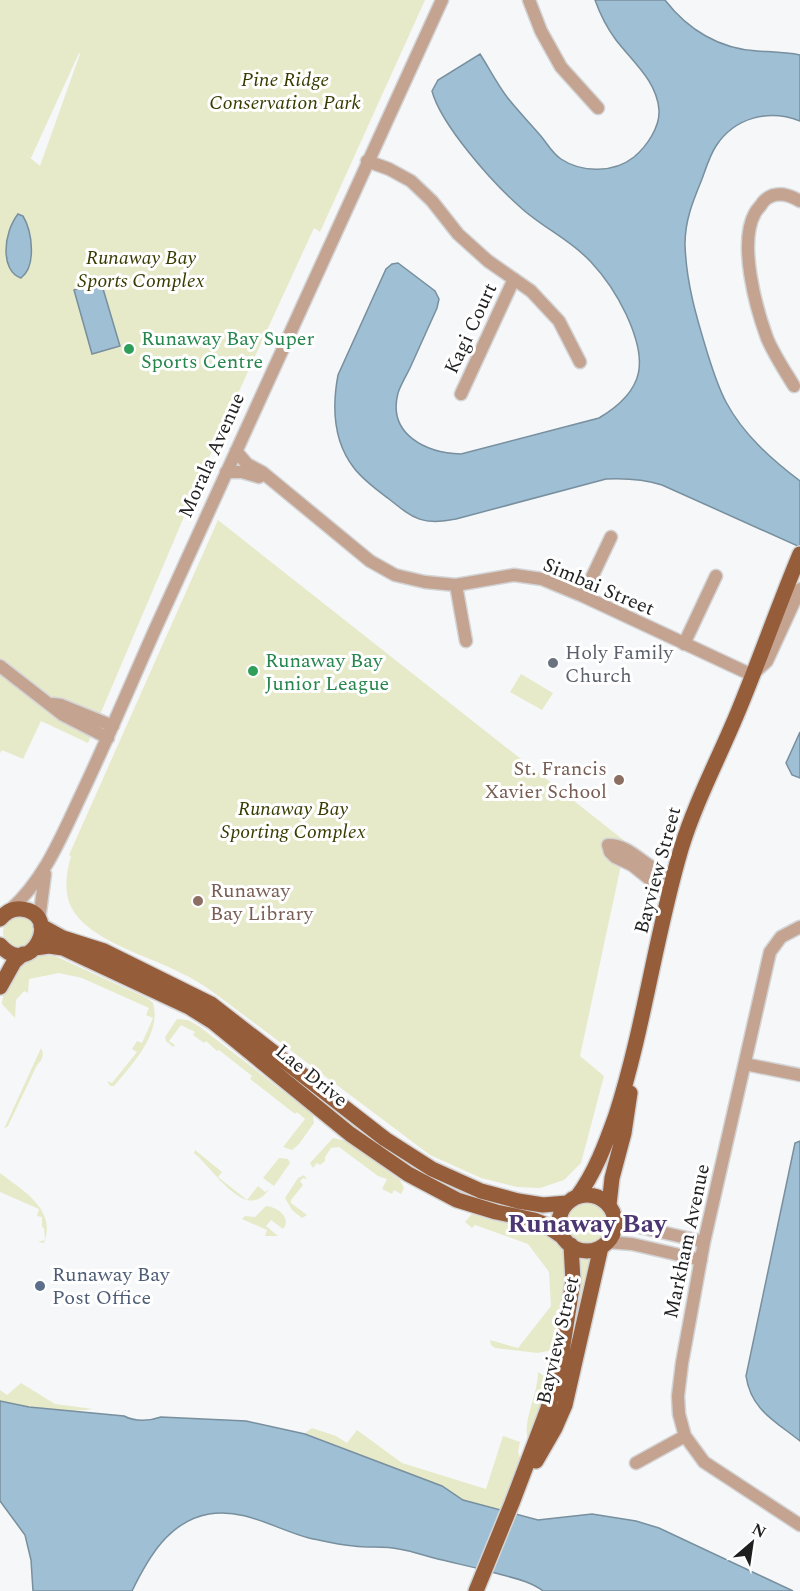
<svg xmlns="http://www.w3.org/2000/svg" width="800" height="1591" font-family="Spectral,serif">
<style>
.green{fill:#e7eac9;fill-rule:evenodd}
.water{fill:#9ebfd4;stroke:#788f9e;stroke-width:1.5}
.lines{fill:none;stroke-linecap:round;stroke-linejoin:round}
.minor-casing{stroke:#d3d4d6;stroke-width:15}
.major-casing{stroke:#d3d4d6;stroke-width:18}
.minor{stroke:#c5a391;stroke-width:12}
.major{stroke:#965d3a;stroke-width:15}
.leisure-dot{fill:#2e9e5b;stroke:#fff;stroke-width:2}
.worship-dot{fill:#6b7280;stroke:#fff;stroke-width:2}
.education-dot{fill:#8d6e63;stroke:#fff;stroke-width:2}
.service-dot{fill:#5c6f8a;stroke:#fff;stroke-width:2}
.labels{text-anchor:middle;stroke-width:6;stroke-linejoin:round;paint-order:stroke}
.park-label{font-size:20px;font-style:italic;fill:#393b00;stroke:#fff}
.street-label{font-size:20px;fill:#1f1f20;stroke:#fff}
.leisure-label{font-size:20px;fill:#27864d;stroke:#fff;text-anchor:start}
.worship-label{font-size:20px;fill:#5b616d;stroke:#fff;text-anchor:start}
.education-label{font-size:20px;fill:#785e54;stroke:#fff;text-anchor:end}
.service-label{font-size:20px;fill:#4e5e75;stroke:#fff;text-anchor:start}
.district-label{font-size:26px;font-weight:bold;fill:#4d3772;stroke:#fff}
</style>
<rect width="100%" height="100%" fill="#f5f7f9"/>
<!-- green -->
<path class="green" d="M 0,0 L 425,0 L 320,232 L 314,228 L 217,439 L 88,743 L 41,721 L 23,759 L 2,750 L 0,753 ZM 79,53 L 80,54 L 40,166 L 22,151 L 31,158 Z
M 218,520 L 626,842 L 580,1056 L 604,1076 L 581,1163 L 564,1180 L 540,1188 L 517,1187 L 481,1178 L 430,1155 L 213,992 C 203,985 192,978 181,973 C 148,955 83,940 69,902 C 64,886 67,871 71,856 L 69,855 Z
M 521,674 L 553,693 L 542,710 L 510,692 Z
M3 932a16 16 0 1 1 32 0a16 16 0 1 1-32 0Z
M 44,955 L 55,956 L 147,998 L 153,1003 C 162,1032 133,1064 114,1086 L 110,1086 L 107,1081 L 112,1083 L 137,1052 L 132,1049 L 137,1041 L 142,1043 L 153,1018 L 146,1015 L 149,1008 L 82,978 L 59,973 L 29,979 L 28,993 L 24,991 L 16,1000 L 15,1018 L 2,1004 C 3,989 12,969 25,961 C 30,958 38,957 44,955 Z
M 177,1019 L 188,1020 L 200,1027 L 310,1112 L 313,1116 L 314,1123 L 299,1144 L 292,1150 L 283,1147 L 305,1119 L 297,1112 L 295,1114 L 250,1079 L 252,1076 L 219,1050 L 217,1051 L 206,1041 L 204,1043 L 193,1035 L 195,1032 L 181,1025 L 169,1041 L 175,1045 L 173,1047 L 166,1041 L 165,1037 Z
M 41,1048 C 45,1055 42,1060 37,1065 L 8,1126 L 4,1129 Z
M 333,1138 L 346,1141 L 400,1180 L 404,1188 L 401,1194 L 394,1190 L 392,1194 L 382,1189 L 387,1179 L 378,1176 L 339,1147 L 331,1148 L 325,1157 L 325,1161 L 320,1165 L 317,1163 L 313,1168 L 310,1163 Z
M 195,1150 L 222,1172 L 218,1177 L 247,1200 L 258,1186 L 265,1192 L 270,1189 C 266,1193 261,1199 255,1200 C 236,1206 208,1164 194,1153 Z
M 279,1158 L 288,1159 L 290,1163 L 274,1186 L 263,1178 Z
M 0,1173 C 23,1191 57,1209 44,1243 L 38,1242 L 45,1240 L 44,1228 L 42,1227 L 42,1217 L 37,1216 L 39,1209 L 0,1192 Z
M 304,1175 L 307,1179 L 303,1178 L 300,1181 L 303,1185 L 291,1200 L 291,1203 L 307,1215 L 302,1218 L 292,1210 L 285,1198 L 298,1178 Z
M567 1223a20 20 0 1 1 40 0a20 20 0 1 1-40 0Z
M 266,1206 C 278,1207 292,1218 283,1229 L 271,1220 L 266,1226 L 278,1236 L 265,1236 L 267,1230 L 242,1219 L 245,1216 L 255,1217 Z
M 472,1214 L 544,1233 L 557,1241 L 565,1252 L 568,1264 L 557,1339 L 552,1350 L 538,1353 L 495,1348 L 491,1345 L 490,1340 L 518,1348 L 551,1306 L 549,1272 L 528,1244 L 475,1225 L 472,1228 L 465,1222 Z
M 576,1257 L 592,1258 L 559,1409 L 552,1409 Z
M 538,1372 L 546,1377 L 546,1387 L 528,1441 C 522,1420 538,1395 538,1372 Z
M 21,1383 L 55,1404 L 93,1409 C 62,1414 30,1407 0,1401 L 0,1390 L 7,1395 Z
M 312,1428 L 336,1436 L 347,1443 L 357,1430 L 402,1463 L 486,1489 L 503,1436 L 520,1442 L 518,1452 L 521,1460 L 502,1511 L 463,1500 L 442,1486 L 305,1433 Z"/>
<!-- water -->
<path class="water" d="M 595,0 L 665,0 C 688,30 720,49 757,51 C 772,52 786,52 800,55 L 800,121 C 769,109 735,117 716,146 C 710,155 706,168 702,179 C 693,201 685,220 685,244 C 686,283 697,319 708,355 C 713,371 718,387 726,402 C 743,434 771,459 800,481 L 800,547 L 662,485 C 643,479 626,478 606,479 L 456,519 C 423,526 414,519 389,499 C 377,490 363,480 354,468 C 333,441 332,407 338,375 L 386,269 L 392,264 L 398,263 L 435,291 L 439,299 L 437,308 C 428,328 419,348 410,368 C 406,376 401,384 398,393 C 387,435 427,453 461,454 L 599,418 C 646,390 648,361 626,314 C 617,295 605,277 591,262 C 570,239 541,227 519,206 C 492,182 441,125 432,91 L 438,80 L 480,54 C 489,68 497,84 507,97 C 517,110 529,122 540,135 C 547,143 552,153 561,159 C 582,173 614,173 634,157 C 647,146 660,127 659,110 C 657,81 632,61 616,40 C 607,28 600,14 595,0 Z
M 18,214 L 23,216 C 32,231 37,266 21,278 C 0,271 3,233 18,214 Z
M 101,282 L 120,346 L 92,354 L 74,290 Z
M 800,732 L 800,778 L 792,775 L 786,763 Z
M 800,1141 L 800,1441 C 775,1421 751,1410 746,1376 L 795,1143 Z
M 0,1401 L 29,1407 L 124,1416 C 135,1422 150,1421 161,1417 L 246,1421 L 305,1434 L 442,1486 L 463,1500 L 538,1520 L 592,1514 L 636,1521 L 659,1528 L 793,1591 L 543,1591 C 529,1580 508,1577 492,1572 C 473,1567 454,1563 434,1558 C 423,1555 411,1551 399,1549 C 384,1546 369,1548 354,1546 C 339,1545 323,1541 309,1538 C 275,1529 245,1508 209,1514 C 169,1521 148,1558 132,1591 L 33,1591 L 31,1560 L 25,1535 L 0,1501 Z"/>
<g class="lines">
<!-- minor casing -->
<g class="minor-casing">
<path id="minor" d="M 529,0 L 541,31 L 561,67 L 598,108
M 367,161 L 389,169 L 411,181 L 432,201 L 458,234 L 488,261 L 531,291 L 559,321 L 580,362
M 794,386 C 785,371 774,355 767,338 C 756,308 738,243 755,213 C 757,209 761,206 763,202 C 774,190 788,194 800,201
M 461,394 L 514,279
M 236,451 L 247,464 L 262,472 L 370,561 L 395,575 L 425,582 L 456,585 L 514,575 L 542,579 L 583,596 L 752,675 L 767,661 L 800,589
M 226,472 L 242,472 L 259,477
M 456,585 L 466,641
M 583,596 L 611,537
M 684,644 L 716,576
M 0,666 L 63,715 L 108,738
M 53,704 L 61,705 L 113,726
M 670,891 L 657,885 L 632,865 L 615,857 L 610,852 L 608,845 C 632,844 648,873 674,876
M 10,910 C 45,879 62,835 82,793 C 108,738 132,681 157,625 L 442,0
M 39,920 L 45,874
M 800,927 L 781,937 L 770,952 L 704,1242 L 682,1363 L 678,1396 L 679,1414 L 685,1436 L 704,1462 L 800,1525
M 745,1064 L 800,1075
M 614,1216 L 631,1225 L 704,1242
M 607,1242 L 632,1244 L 701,1260
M 636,1463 L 685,1436"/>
</g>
<!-- major casing -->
<g class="major-casing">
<path id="major" d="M 0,919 C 5,913 12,908 21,909 C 64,913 31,981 0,945
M 41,926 L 63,938 L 104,951 L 211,1004 L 385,1139 L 432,1169 L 481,1191 L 518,1201 L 543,1205 L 567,1203
M 35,948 L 49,946 L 63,948 L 189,1007 L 213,1022 L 350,1134 L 408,1174 L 457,1200 L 496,1212 L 534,1220 L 544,1224 L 563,1237
M 0,987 L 14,962 L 23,954
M559 1223a28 28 0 1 1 56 0a28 28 0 1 1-56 0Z
M 577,1197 C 595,1173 606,1143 616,1115 C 644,1028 655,937 681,849 C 696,800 721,754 740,707 C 761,656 779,604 800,554
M 609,1205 L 612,1178 L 624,1133 L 630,1093
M 536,1461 L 555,1428 L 565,1405 L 601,1247
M 476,1591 L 512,1503 L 547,1411 L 558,1377 L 573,1281 L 571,1245"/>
</g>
<!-- minor -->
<use href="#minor" class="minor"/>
<!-- major -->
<use href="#major" class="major"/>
</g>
<!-- markers -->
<g class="leisure-dot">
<circle cx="129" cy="349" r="6"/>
<circle cx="253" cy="671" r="6"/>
</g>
<circle class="worship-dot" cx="553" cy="663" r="6"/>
<g class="education-dot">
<circle cx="619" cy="780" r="6"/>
<circle cx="198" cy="901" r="6"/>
</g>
<circle class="service-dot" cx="40" cy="1286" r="6"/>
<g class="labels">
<!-- park labels -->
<g class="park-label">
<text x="285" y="86">Pine Ridge<tspan x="285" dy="23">Conservation Park</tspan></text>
<text x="141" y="264">Runaway Bay<tspan x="141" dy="23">Sports Complex</tspan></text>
<text x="293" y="815">Runaway Bay<tspan x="293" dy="23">Sporting Complex</tspan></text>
</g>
<!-- street labels -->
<g class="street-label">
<text transform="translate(470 328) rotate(-65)" y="7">Kagi Court</text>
<text transform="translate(211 455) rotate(-66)" y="7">Morala Avenue</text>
<text transform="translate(599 586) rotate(23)" y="7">Simbai Street</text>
<text transform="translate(657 870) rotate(-75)" y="7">Bayview Street</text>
<text transform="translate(312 1075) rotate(39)" y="7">Lae Drive</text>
<text transform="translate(686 1241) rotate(-78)" y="7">Markham Avenue</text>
<text transform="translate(557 1340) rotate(-77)" y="7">Bayview Street</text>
</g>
<!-- leisure labels -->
<g class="leisure-label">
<text x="141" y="345">Runaway Bay Super<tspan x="141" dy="23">Sports Centre</tspan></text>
<text x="265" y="667">Runaway Bay<tspan x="265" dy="23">Junior League</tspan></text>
</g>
<!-- worship labels -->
<g class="worship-label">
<text x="565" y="659">Holy Family<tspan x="565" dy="23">Church</tspan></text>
</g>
<!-- education labels -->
<g class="education-label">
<text x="607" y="775">St. Francis<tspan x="607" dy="23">Xavier School</tspan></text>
<text x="210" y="897" text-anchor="start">Runaway<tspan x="210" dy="23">Bay Library</tspan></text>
</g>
<!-- service labels -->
<g class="service-label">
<text x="52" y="1281">Runaway Bay<tspan x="52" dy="23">Post Office</tspan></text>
</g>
<!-- district labels -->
<g class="district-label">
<text x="587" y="1232">Runaway Bay</text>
</g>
</g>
<!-- north arrow -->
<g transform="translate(752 1543) rotate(29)" stroke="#ffffff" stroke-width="4.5" paint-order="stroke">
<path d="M0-4.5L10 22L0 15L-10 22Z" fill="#1f1f20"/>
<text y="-9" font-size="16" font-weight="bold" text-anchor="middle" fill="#1f1f20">N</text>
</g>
</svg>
